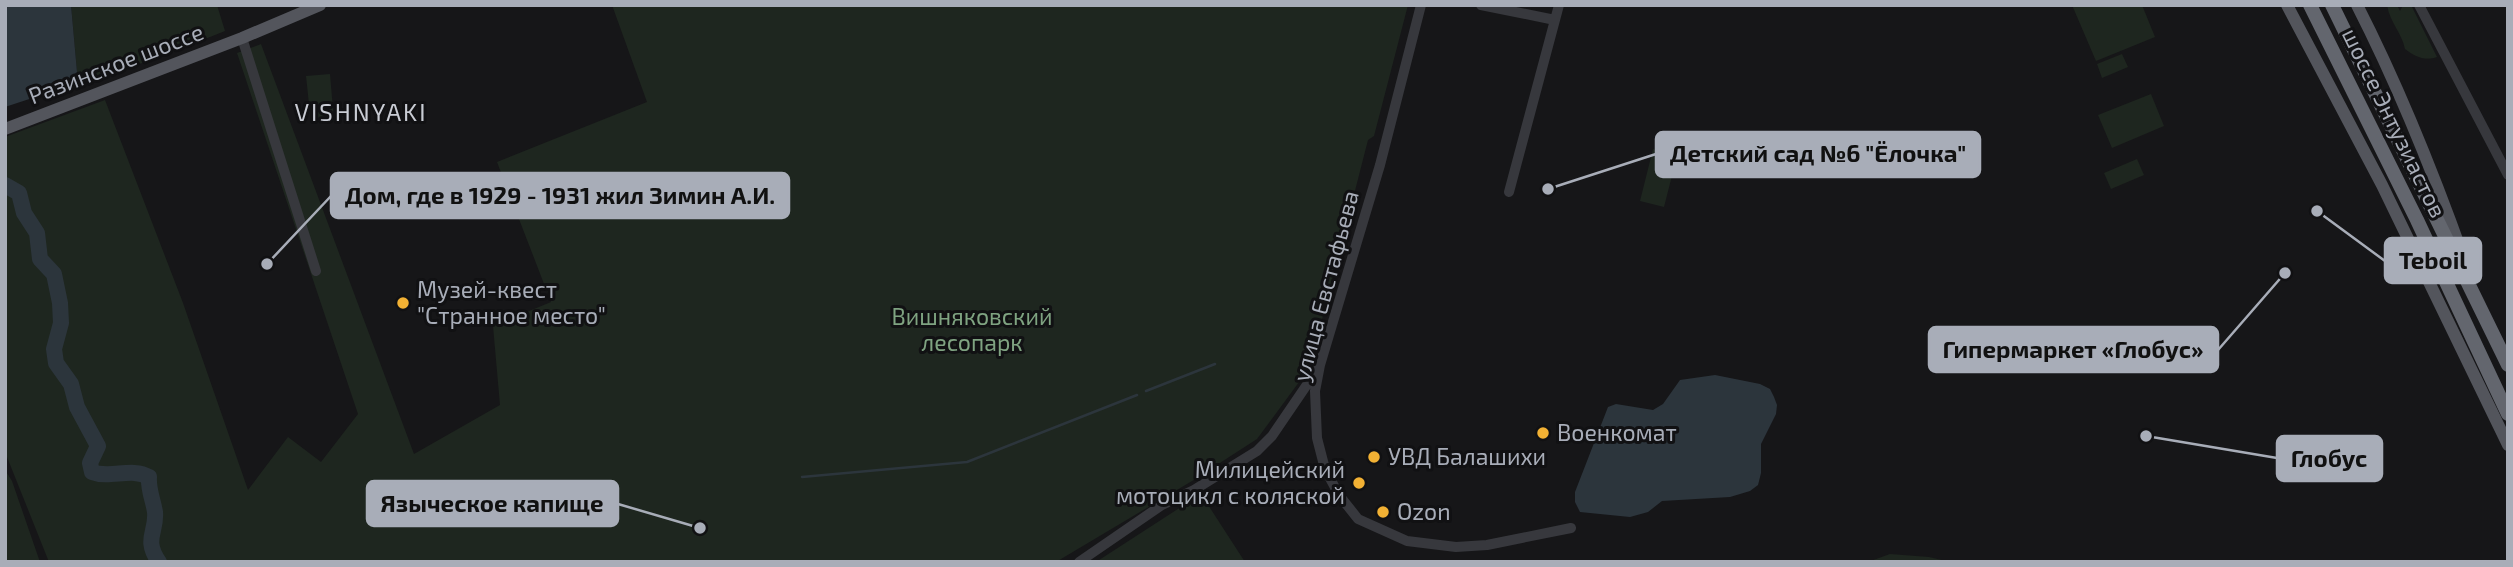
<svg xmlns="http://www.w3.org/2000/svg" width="2513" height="567" font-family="'Exo 2',sans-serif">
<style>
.green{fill:#1e261f}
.water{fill:#2c353c}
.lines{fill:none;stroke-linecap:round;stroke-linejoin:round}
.stream{stroke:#2c353c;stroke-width:2.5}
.river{stroke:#2c353c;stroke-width:16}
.minor{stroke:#37383d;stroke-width:10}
.major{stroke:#53555c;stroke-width:12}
.highway{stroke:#63666e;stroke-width:14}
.poi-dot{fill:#f2b134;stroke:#111113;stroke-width:2.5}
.labels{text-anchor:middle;stroke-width:6;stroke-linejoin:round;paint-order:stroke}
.street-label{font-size:23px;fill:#a8adb8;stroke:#111113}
.poi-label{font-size:23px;fill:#a8adb8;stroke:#111113;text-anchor:start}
.park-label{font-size:23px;fill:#7fa381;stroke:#111113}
.neighbourhood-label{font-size:24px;letter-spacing:2px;fill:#c9ccd4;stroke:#111113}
.leader{fill:none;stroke:#a8adb8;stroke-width:2.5}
.callout-dot{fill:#a8adb8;stroke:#111113;stroke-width:2.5}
.callout{fill:#a8adb8;stroke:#a8adb8;stroke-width:2.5}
.callout-label{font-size:24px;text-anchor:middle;font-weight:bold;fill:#111}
</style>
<rect width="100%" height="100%" fill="#161618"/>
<!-- green -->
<path class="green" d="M 71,5 L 217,5 L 225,31 L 155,59 L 78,83 Z
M 612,5 L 1408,5 L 1374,136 L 1368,140 L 1316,343 L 1303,366 L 1302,378 L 1257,439 L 1192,481 L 1056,562 L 49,562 L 5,452 L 5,137 L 105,100 L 183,303 L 248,490 L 288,437 L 321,462 L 358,414 L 237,53 L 261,44 L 414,454 L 500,405 L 493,326 L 551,302 L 497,162 L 647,102 Z
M 2072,5 L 2142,5 L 2155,37 L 2096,61 Z
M 2387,5 L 2397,5 L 2400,11 L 2403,5 L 2411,5 L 2437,57 C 2425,61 2415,57 2405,49 C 2402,33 2390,23 2387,5 Z
M 2122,54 L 2128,67 L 2102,78 L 2097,64 Z
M 330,74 L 334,121 L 311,123 L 306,76 Z
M 2151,94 L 2164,126 L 2112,148 L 2098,115 Z
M 1653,149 L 1677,156 L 1664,207 L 1640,201 Z
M 2137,159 L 2144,175 L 2111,189 L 2104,173 Z
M 5,470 L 12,481 L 40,562 L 5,562 Z
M 1201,494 L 1245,562 L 1096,562 Z
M 1890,554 L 1929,557 L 1950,562 L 1868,562 Z"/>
<!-- water -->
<path class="water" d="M 5,5 L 71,5 L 78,83 L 5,107 Z
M 1715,375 L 1760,384 L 1770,389 L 1774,397 L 1777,405 L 1776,414 L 1761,444 L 1761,473 L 1758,485 L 1750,491 L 1730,497 L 1662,501 L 1648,512 L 1630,517 L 1580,512 L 1575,502 L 1575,492 L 1608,407 L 1616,404 L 1653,410 L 1663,404 L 1680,380 Z"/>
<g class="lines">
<!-- stream -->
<path class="stream" d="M 1146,391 L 1215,364
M 802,477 L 967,462 L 1137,395"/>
<!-- river -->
<path class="river" d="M 5,185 L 19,193 L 24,213 L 37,233 L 40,259 L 54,274 L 60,303 L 61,323 L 54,349 L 56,363 L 71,384 L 77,407 L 98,446 L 90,463 L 92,472 C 110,479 132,467 149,477 C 148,490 153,499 155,512 C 157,532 143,539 159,562"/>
<!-- minor -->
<path class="minor" d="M 1421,5 L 1380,165 L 1320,365 L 1315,391 L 1317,438 L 1325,469 L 1339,495 L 1358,519 L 1407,541 L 1456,547 L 1487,545 L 1571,528
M 1481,5 L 1555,20
M 2419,5 L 2508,175
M 242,38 L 316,271
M 1509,192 L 1559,5
M 1079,562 L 1162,505 L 1194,490 L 1257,451 L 1272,436 L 1319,367"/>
<!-- major -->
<path class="major" d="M 2287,5 L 2382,185 L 2508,445
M 2357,5 C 2401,91 2437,182 2469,273
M 5,129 L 242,38 L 320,5"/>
<!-- highway -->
<path class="highway" d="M 2310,5 L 2417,220 L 2508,414
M 2332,5 L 2508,365"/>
</g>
<!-- markers -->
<g class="poi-dot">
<circle cx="403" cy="303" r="7"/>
<circle cx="1543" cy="433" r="7"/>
<circle cx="1374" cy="457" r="7"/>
<circle cx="1359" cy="483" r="7"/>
<circle cx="1383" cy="512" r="7"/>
</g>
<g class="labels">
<!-- street labels -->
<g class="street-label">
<text transform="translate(116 64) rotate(-21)" y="8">Разинское шоссе</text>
<text transform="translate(2394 123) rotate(64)" y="8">шоссе Энтузиастов</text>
<text transform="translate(1326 286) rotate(-75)" y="8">улица Евстафьева</text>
</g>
<!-- poi labels -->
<g class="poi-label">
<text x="417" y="298">Музей-квест<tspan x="417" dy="26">"Странное место"</tspan></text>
<text x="1557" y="441">Военкомат</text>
<text x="1388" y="465">УВД Балашихи</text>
<text x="1345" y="478" text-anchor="end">Милицейский<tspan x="1345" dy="26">мотоцикл с коляской</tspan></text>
<text x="1397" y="520">Ozon</text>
</g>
<!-- park labels -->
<g class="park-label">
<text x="972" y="325">Вишняковский<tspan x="972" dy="26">лесопарк</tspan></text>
</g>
<!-- neighbourhood labels -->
<g class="neighbourhood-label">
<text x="361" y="121">VISHNYAKI</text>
</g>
</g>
<!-- callouts -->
<path class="leader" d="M1548 189L1656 154M267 264L331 196M2317 211L2385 261M2285 273L2218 350M2146 436L2277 458M700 528L618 504"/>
<g class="callout-dot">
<circle cx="1548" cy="189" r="7"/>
<circle cx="267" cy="264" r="7"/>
<circle cx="2317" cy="211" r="7"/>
<circle cx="2285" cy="273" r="7"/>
<circle cx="2146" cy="436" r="7"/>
<circle cx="700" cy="528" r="7"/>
</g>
<g class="callout">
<rect x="1656" y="132" width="324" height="45" rx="7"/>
<rect x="331" y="173" width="458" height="45" rx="7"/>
<rect x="2385" y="238" width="96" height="45" rx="7"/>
<rect x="1929" y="327" width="289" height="45" rx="7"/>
<rect x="2277" y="436" width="105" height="45" rx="7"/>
<rect x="367" y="481" width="251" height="45" rx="7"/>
</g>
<g class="callout-label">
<text x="1818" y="162">Детский сад №6 "Ёлочка"</text>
<text x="560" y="204">Дом, где в 1929 - 1931 жил Зимин А.И.</text>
<text x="2433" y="269">Teboil</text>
<text x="2073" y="358">Гипермаркет «Глобус»</text>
<text x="2329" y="467">Глобус</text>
<text x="492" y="512">Языческое капище</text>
</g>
<!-- border -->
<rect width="2513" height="567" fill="none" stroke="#a8adb8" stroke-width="14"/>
</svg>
